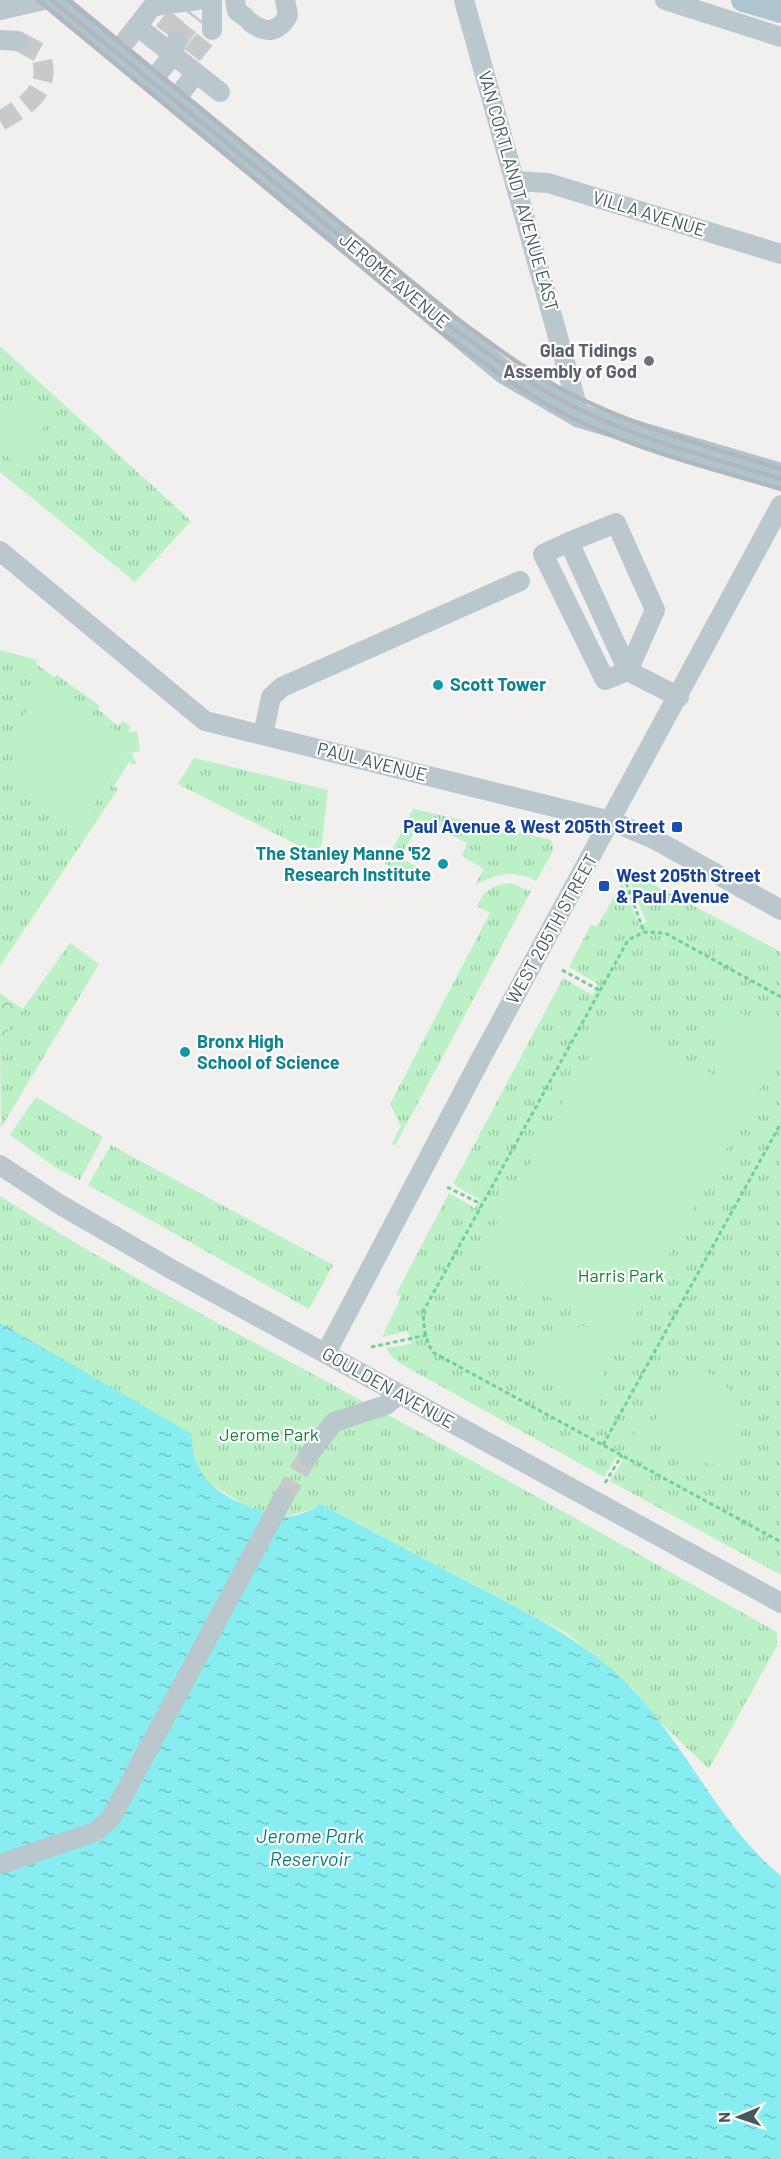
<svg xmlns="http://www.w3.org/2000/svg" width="781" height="2159" font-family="Barlow,sans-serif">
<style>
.grass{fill:url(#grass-tufts)}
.forest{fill:url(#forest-crowns)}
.pitch{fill:#bcf1c7}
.water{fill:url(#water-ripples)}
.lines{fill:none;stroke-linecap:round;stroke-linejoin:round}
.minor-tunnel{stroke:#c7c9ca;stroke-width:20;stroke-dasharray:20 10;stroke-linecap:butt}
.path{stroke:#72d191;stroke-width:3;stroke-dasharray:4.5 3;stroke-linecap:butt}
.minor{stroke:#bac7cd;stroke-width:20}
.major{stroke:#aec5cf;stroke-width:24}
.rail{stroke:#b1b6ba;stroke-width:4.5}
.worship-dot{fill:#6b7280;stroke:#fff;stroke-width:2}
.culture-dot{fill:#0f9aa8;stroke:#fff;stroke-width:2}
.transit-dot{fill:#1a4fb4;stroke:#fff;stroke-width:2}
.labels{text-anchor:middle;stroke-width:4.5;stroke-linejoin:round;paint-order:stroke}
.street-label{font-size:18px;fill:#46575d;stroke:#fff}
.worship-label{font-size:18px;font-weight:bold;fill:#5b616d;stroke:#fff;text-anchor:end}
.culture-label{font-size:18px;font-weight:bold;fill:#0d838f;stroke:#fff;text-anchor:start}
.transit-label{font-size:18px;font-weight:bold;fill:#164399;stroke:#fff;text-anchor:end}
.park-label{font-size:18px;fill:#138337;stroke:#fff}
.water-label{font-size:20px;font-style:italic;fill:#097e81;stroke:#fff}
</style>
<defs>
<pattern id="grass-tufts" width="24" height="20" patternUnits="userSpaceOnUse" patternTransform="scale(1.5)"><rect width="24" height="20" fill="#bcf1c7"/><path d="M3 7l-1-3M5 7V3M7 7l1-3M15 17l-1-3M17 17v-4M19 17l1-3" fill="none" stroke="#9bc6a5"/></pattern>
<pattern id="forest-crowns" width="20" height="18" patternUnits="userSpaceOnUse" patternTransform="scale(1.5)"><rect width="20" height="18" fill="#bcf1c7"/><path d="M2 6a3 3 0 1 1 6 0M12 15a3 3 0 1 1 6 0" fill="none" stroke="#9bc6a5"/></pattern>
<pattern id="water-ripples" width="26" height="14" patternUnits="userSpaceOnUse" patternTransform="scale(1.5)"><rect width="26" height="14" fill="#87edf0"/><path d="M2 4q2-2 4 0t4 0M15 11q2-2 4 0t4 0" fill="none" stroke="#70c3c6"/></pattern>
</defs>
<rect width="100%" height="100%" fill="#f2efef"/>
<!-- grass -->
<path class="grass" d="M 0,346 L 191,521 L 135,582 L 0,472 Z
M 0,650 L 37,660 L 36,664 L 54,677 L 57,675 L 100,706 L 98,709 L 118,726 L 123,721 L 130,726 L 129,733 L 121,734 L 50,687 C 0,728 11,812 82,823 L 126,754 L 132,753 L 136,762 L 134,765 L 129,762 L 114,786 L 118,789 L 0,966 Z
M 194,758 L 328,790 L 322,843 L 317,855 L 178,784 Z
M 413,809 L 551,840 L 554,849 L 536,881 C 513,869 497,874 475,885 L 484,869 L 462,856 L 467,843 L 421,820 L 400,858 L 422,869 L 415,883 L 399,875 L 401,871 L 385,864 Z
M 635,875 L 781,952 L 781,1575 L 610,1481 L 623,1460 L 616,1457 L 604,1477 L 401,1364 L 392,1357 L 386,1348 L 411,1344 L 408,1331 L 382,1337 L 401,1297 L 396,1294 L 449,1193 L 475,1208 L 480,1200 L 453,1184 L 563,978 L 592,995 L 598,984 L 569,967 L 591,924 L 597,927 L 622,883 L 639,925 L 646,922 L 629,880 Z
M 510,883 L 531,891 L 395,1146 L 392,1143 L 401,1126 L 390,1104 L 490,913 L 477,906 C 484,890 493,885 510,883 Z
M 70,943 L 99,964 L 1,1128 L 0,1041 Z
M 36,1097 L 103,1137 L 80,1180 L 58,1169 L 10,1135 Z
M 111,1145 L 333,1265 L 309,1309 L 88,1185 Z
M 0,1196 C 126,1277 259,1344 390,1416 C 520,1486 648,1560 777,1632 L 777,1646 L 709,1769 L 662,1724 L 631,1687 L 568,1634 L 319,1503 L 316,1508 L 285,1517 L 246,1506 L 209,1483 L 198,1470 L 191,1451 L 0,1323 Z"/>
<!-- forest -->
<path class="forest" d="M 0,993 L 23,1009 L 0,1041 Z"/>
<!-- pitch -->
<path class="pitch" d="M 23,391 L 53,416 L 15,463 L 0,450 L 0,419 Z
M 55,686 L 84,704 L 85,709 L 121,734 L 137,731 L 140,751 L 126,754 L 82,823 C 24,823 0,748 30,705 C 36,697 45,688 55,686 Z
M 732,1009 L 781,1032 L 781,1052 L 757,1094 L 739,1089 L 755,1098 L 623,1338 L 478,1258 L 610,1017 L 739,1089 C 716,1066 702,1036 732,1009 Z
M 583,1326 L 600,1329 L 620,1343 L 596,1388 L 603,1414 L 590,1417 L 582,1391 L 537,1367 C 543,1343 558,1329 583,1326 Z
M 686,1368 C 756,1370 747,1464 710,1465 L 657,1436 L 649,1450 L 637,1443 L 632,1427 L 639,1414 L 654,1422 Z"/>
<!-- water -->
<path class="water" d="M 0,1323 L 192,1434 C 190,1479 223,1499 263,1511 C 269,1513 278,1517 285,1517 C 295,1517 307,1511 316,1508 L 319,1503 C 371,1531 424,1558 476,1586 C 532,1615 587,1642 631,1688 C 688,1747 717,1823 781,1876 L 781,2159 L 0,2159 Z"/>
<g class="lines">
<!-- minor-tunnel -->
<path class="minor-tunnel" d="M 164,32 L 184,6
M 176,42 L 196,16
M 192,55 L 212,30
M 0,121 C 28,105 53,89 40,53 L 18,41
M 283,1498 L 308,1456"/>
<!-- path -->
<path class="path" d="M 621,869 L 644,932
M 562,970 L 599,990
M 781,997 L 665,933 L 644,932 L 628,940 L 424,1310 C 422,1322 426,1344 434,1353 L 781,1542
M 447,1187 L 481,1204
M 371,1347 L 427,1335
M 603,1445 L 781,1123
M 605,1483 L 622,1455"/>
<!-- minor -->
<path class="minor" d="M 165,0 L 166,4 L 199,0
M 212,0 L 212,30
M 235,0 L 237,11 L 245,17
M 464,0 L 580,416
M 665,0 L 781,37
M 0,10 L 44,0
M 250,22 C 265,34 279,33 288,15 L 285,0
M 137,26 L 220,92
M 0,40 L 18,41
M 117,52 L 152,7 L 166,4
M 152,81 L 173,55 L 176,42
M 175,100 L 196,73
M 516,181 L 548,183 L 781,254
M 569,542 L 616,523 L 655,610 L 628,671 L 605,680 L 543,554 L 569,542 L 628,671 L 679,697
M 0,551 L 205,721 L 611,821 L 654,839 L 781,910
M 263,735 L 271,697 L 282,687 L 520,581
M 0,1165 L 59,1204 L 171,1269 L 781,1603
M 326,1353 L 479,1062 L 781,505
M 308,1456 L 334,1422 L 386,1405 L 399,1394
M 0,1864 L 95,1832 L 111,1818 L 283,1498"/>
<!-- major -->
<path class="major" d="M 54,0 L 504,372 L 580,416 L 781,475
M 743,0 L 781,11"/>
<!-- rail -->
<path class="rail" d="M 38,0 L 443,333 C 488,367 534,401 585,424 C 648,453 716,470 781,489
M 52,0 L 449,325 C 494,358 538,391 589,414 C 650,443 717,459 781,479
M 68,0 L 455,317 C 499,350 543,383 594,405 C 654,432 718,450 781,469"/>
</g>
<!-- markers -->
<circle class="worship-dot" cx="649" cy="361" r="6"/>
<g class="culture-dot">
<circle cx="438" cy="685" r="6"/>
<circle cx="443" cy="864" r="6"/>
<circle cx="185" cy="1052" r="6"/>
</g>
<g class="transit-dot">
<rect x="671" y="821" width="12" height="12" rx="3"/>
<rect x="598" y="880" width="12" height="12" rx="3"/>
</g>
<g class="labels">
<!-- street labels -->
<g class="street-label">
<text transform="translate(518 191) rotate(74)" y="6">VAN CORTLANDT AVENUE EAST</text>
<text transform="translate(649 214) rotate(17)" y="6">VILLA AVENUE</text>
<text transform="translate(394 281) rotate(40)" y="6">JEROME AVENUE</text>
<text transform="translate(372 762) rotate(14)" y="6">PAUL AVENUE</text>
<text transform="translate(552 929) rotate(-61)" y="6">WEST 205TH STREET</text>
<text transform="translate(388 1388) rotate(29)" y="6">GOULDEN AVENUE</text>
</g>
<!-- worship labels -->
<g class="worship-label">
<text x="637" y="357">Glad Tidings<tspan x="637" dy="21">Assembly of God</tspan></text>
</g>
<!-- culture labels -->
<g class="culture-label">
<text x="450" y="691">Scott Tower</text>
<text x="431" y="860" text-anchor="end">The Stanley Manne '52<tspan x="431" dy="21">Research Institute</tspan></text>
<text x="197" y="1048">Bronx High<tspan x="197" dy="21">School of Science</tspan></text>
</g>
<!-- transit labels -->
<g class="transit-label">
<text x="665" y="833">Paul Avenue &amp; West 205th Street</text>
<text x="616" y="882" text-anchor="start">West 205th Street<tspan x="616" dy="21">&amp; Paul Avenue</tspan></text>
</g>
<!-- park labels -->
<g class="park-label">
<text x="621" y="1282">Harris Park</text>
<text x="269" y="1441">Jerome Park</text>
</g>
<!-- water labels -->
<g class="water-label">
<text x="310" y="1843">Jerome Park<tspan x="310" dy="23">Reservoir</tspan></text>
</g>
</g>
<!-- north arrow -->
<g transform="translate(739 2117) rotate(268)" stroke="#ffffff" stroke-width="4.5" paint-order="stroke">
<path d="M0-4.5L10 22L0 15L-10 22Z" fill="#46575d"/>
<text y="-9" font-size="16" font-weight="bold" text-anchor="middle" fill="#46575d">N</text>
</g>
</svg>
